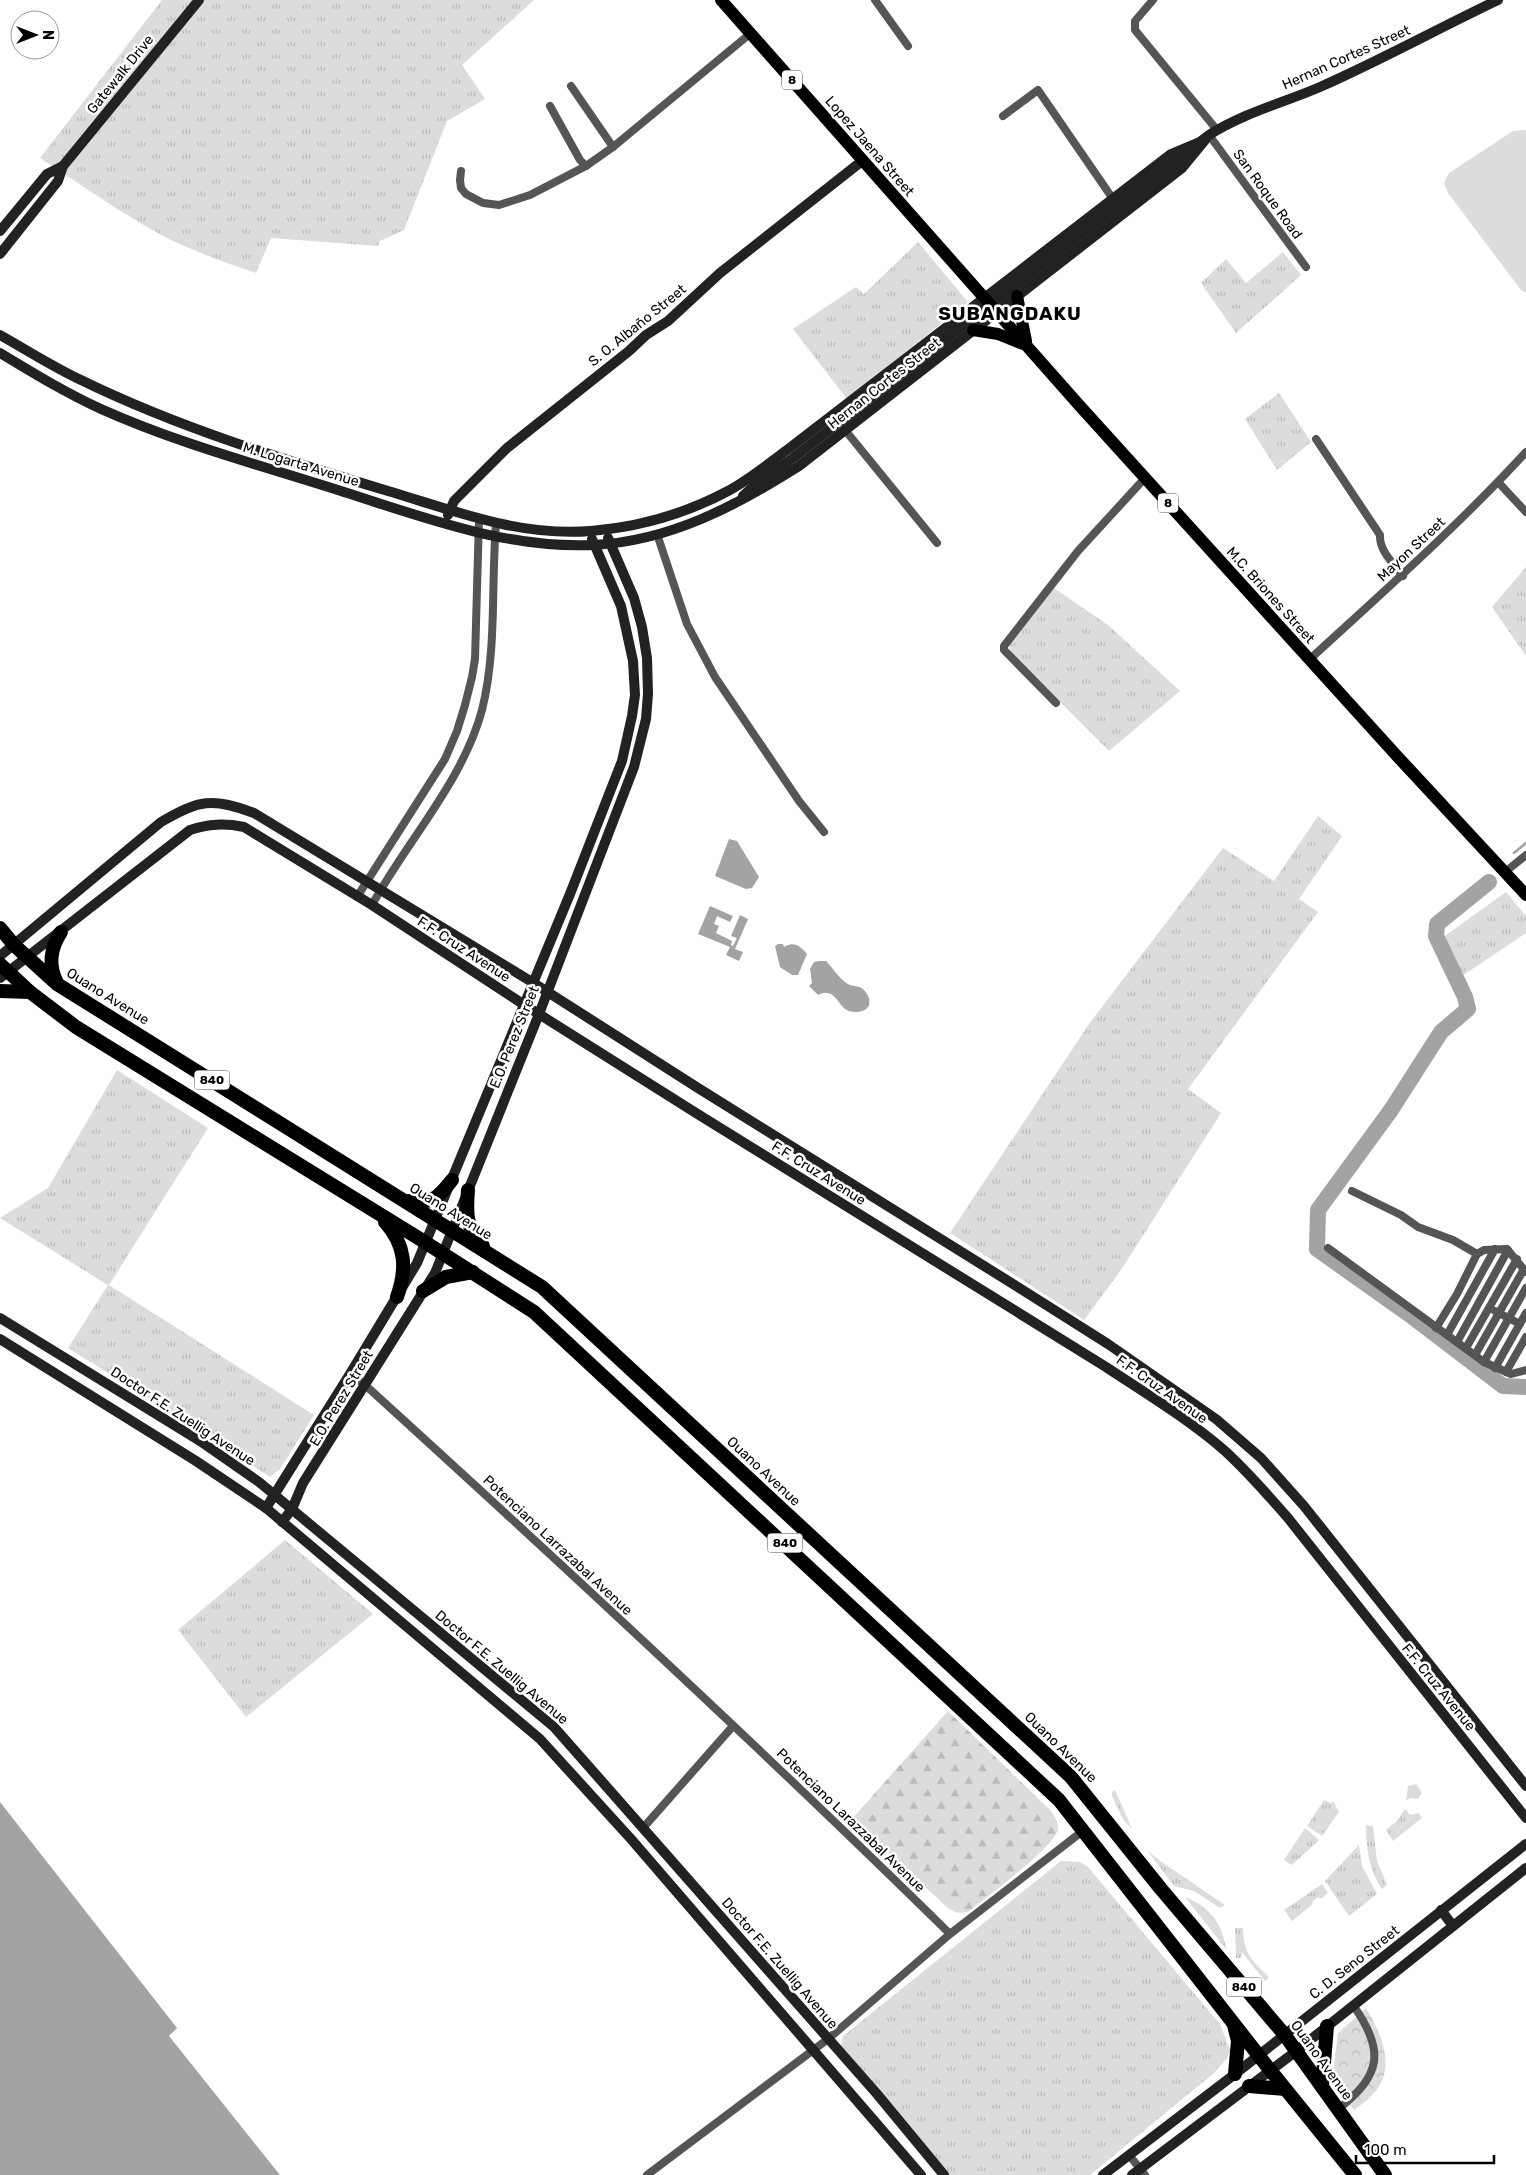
<svg xmlns="http://www.w3.org/2000/svg" width="1526" height="2175" font-family="Rubik,sans-serif">
  <style>
    .grass { fill: url(#grass-tufts) }
    .forest { fill: url(#forest-firs) }
    .park { fill: url(#park-crowns) }
    .garden { fill: #dcdcdc }
    .water { fill: #a3a3a3 }
    .lines { fill: none; stroke-linecap: round; stroke-linejoin: round }
    .stream { stroke: #a3a3a3; stroke-width: 2.5 }
    .river { stroke: #a3a3a3; stroke-width: 16 }
    .street { stroke: #555; stroke-width: 8 }
    .secondary { stroke: #222; stroke-width: 10 }
    .primary { stroke: #000; stroke-width: 12 }
    .highway { stroke: #000; stroke-width: 14 }
    .labels { text-anchor: middle; stroke-width: 5; stroke-linejoin: round; paint-order: stroke }
    .shield { fill: #fff; stroke: #4c4c4c; stroke-width: 1 }
    .shield-label { font-size: 12px; font-weight: bold; fill: #000 }
    .street-label { font-size: 14px; fill: #000; stroke: #fff }
    .district-label { font-size: 19px; font-weight: bold; letter-spacing: 1px; fill: #000; stroke: #fff }
  </style>
  <defs>
    <pattern id="grass-tufts" width="24" height="20" patternUnits="userSpaceOnUse" patternTransform="scale(1.25)"><rect width="24" height="20" fill="#dcdcdc"/><path d="M3 7l-1-3M5 7V3M7 7l1-3M15 17l-1-3M17 17v-4M19 17l1-3" fill="none" stroke="#bbb"/></pattern>
    <pattern id="forest-firs" width="22" height="20" patternUnits="userSpaceOnUse" patternTransform="scale(1.25)"><rect width="22" height="20" fill="#dcdcdc"/><path d="M5 1l3.5 6h-7zM16 11l3.5 6h-7z" fill="#bbb"/></pattern>
    <pattern id="park-crowns" width="20" height="18" patternUnits="userSpaceOnUse" patternTransform="scale(1.25)"><rect width="20" height="18" fill="#dcdcdc"/><path d="M2 6a3 3 0 1 1 6 0M12 15a3 3 0 1 1 6 0" fill="none" stroke="#bbb"/></pattern>
  </defs>
  <rect width="100%" height="100%" fill="#fff"/>
  <g class="grass">
    <path d="M162,0H534L462,65L485,99L447,121L404,230L380,241L378,246L271,238L256,273C226,263 196,252 167,238C123,215 82,185 40,158Z"/>
    <polygon points="918,242 968,302 847,399 793,329 856,287 864,294"/>
    <polygon points="1283,252 1301,275 1236,333 1201,283 1226,259 1246,283"/>
    <polygon points="1279,393 1311,442 1277,470 1245,419"/>
    <polygon points="1526,567 1526,656 1492,607"/>
    <polygon points="1054,588 1108,625 1180,691 1109,751 1011,653 1009,644"/>
    <polygon points="1318,816 1342,836 1299,899 1318,912 1188,1089 1221,1113 1121,1270 1084,1320 950,1233 1089,1024 1223,848 1274,881"/>
    <polygon points="1506,892 1526,916 1526,933 1459,978 1442,938"/>
    <polygon points="117,1070 208,1128 109,1285 314,1415 280,1469 270,1477 204,1433 68,1348 108,1285 0,1218 48,1188"/>
    <polygon points="285,1540 373,1614 246,1717 178,1630"/>
    <polygon points="1416,1784 1422,1793 1418,1799 1411,1798 1406,1800 1408,1786"/>
    <polygon points="1115,1790 1132,1829 1124,1821 1112,1796 1112,1792"/>
    <polygon points="1324,1800 1331,1803 1333,1801 1339,1812 1322,1836 1307,1826"/>
    <polygon points="1405,1809 1410,1815 1418,1813 1422,1818 1393,1841 1386,1830 1397,1821"/>
    <path d="M1366,1825L1373,1826L1377,1861L1387,1885L1382,1889C1369,1871 1366,1847 1366,1825Z"/>
    <polygon points="1305,1828 1319,1840 1292,1865 1284,1860"/>
    <polygon points="1359,1845 1362,1866 1377,1894 1349,1916 1325,1881"/>
    <polygon points="1147,1850 1163,1863 1225,1905 1220,1908 1194,1891 1174,1886"/>
    <polygon points="1061,1861 1080,1862 1088,1867 1220,2024 1230,2050 1228,2057 1214,2073 1090,2175 949,2175 841,2047 843,2036"/>
    <polygon points="1322,1884 1328,1893 1320,1899 1318,1897 1312,1902 1313,1904 1292,1921 1284,1910"/>
    <path d="M1185,1897C1210,1907 1222,1923 1226,1949Z"/>
    <path d="M1235,1928H1243C1243,1952 1252,1961 1269,1977L1265,1981L1242,1952L1241,1958H1236Z"/>
  </g>
  <path class="forest" d="M948,1711L1051,1811C1054,1816 1059,1823 1058,1829C1055,1847 985,1898 968,1912L958,1913L948,1908L852,1819Z"/>
  <path class="park" d="M1366,2008C1381,2033 1398,2070 1372,2095C1367,2101 1360,2105 1354,2110L1332,2081L1338,2033Z"/>
  <polygon class="garden" points="1526,130 1526,293 1521,290 1448,193 1444,183 1449,173 1513,131"/>
  <g class="water">
    <polygon points="729,839 737,841 759,877 752,888 746,889 715,876"/>
    <polygon points="710,906 733,916 730,922 717,916 714,924 719,926 716,933 732,941 731,945 733,946 737,938 731,936 740,915 748,919 735,949 743,952 739,961 726,955 730,947 698,934"/>
    <path d="M778,944H783L784,947C794,941 800,946 807,954L798,975H792L780,967L775,946Z"/>
    <path d="M819,961H826C832,967 840,980 848,984C856,988 861,984 867,994C869,997 870,1001 869,1005C867,1013 851,1014 845,1009C837,1002 833,987 818,995L809,986L812,983L810,969L814,962Z"/>
    <polygon points="0,1802 177,2028 169,2036 280,2175 0,2175"/>
  </g>
  <g class="lines">
    <polyline class="stream" points="1514,853 1526,843"/>
    <polyline class="river" points="1489,882 1437,924 1436,936 1465,997 1468,1009 1441,1032 1391,1110 1318,1210 1317,1249 1410,1315 1503,1386 1526,1387"/>
    <g class="street">
      <polyline points="875,0 908,46"/>
      <polyline points="1153,0 1135,21 1135,30 1217,130"/>
      <polyline points="571,86 613,147"/>
      <polyline points="550,106 580,160 586,166"/>
      <polyline points="1003,116 1038,90 1113,199"/>
      <polyline points="1209,135 1306,267"/>
      <polyline points="461,171 460,180 461,188 466,194 483,203 499,205 530,195 586,166 613,147 751,33"/>
      <polyline points="845,430 937,543"/>
      <path d="M1316,439L1380,535C1379,551 1394,564 1403,576"/>
      <polyline points="1498,482 1526,512"/>
      <polyline points="657,534 687,624 715,677 799,801 824,832"/>
      <path d="M1309,660C1383,592 1458,526 1526,452"/>
      <polyline points="1056,703 1004,650 1004,646 1078,551 1145,478"/>
      <polyline points="1505,872 1526,855"/>
      <polyline points="357,897 445,759 457,731 465,705 472,677 475,659 479,519"/>
      <path d="M372,905C407,841 463,781 482,710C497,650 491,585 496,524"/>
      <polyline points="1352,1191 1401,1215 1418,1227 1453,1240 1477,1254"/>
      <polyline points="1328,1248 1484,1362 1511,1374 1526,1370"/>
      <polyline points="1495,1311 1520,1324"/>
      <polyline points="1436,1328 1457,1294 1477,1254 1484,1250 1507,1249 1526,1272"/>
      <polyline points="1447,1335 1495,1249"/>
      <polyline points="1457,1342 1508,1250"/>
      <polyline points="1466,1348 1517,1259"/>
      <polyline points="1475,1355 1524,1269"/>
      <polyline points="1484,1362 1526,1288"/>
      <polyline points="1495,1368 1526,1313"/>
      <polyline points="1506,1372 1526,1337"/>
      <path d="M350,1374L364,1384C562,1564 759,1746 950,1934"/>
      <polyline points="643,1828 733,1726"/>
      <path d="M1338,2109C1382,2076 1385,2050 1353,2005"/>
      <polyline points="1129,2155 1145,2175"/>
      <polyline points="647,2175 828,2039 950,1934 1084,1830"/>
    </g>
    <g class="secondary">
      <polyline points="0,231 47,174 63,166"/>
      <polyline points="0,254 58,181 63,166 199,0"/>
      <path d="M0,335C27,350 53,367 81,380C179,428 285,460 388,491C455,511 520,537 591,531C639,527 685,514 728,491C749,480 768,464 787,450L1171,154L1202,141"/>
      <path d="M0,353C33,373 66,393 101,409C179,444 263,466 344,492C426,518 507,549 594,545C670,541 736,506 799,466L1182,168L1205,140"/>
      <path d="M743,496L757,483L793,458L1209,135C1243,113 1283,103 1320,87C1381,60 1439,28 1498,0"/>
      <polyline points="448,515 454,501 507,448 629,351 646,335 668,321 720,273 862,161"/>
      <path d="M0,956L161,822C199,800 212,797 254,813L532,982L698,1088L1005,1279L1108,1344L1216,1419L1261,1458L1304,1506L1526,1786"/>
      <path d="M0,978L190,830C209,824 224,823 244,827L372,905L523,1004L696,1113L1106,1367C1145,1393 1190,1420 1225,1451C1248,1472 1268,1495 1288,1518L1526,1818"/>
      <polyline points="0,1318 200,1441 259,1482 554,1727 877,2094 944,2175"/>
      <polyline points="0,1339 196,1461 266,1508 540,1739 631,1839 921,2175"/>
      <polyline points="266,1508 350,1374 417,1263 570,894 622,761 632,716 635,695 633,661 621,606 592,539"/>
      <polyline points="282,1522 292,1509 303,1483 435,1273 539,1014 634,767 646,719 648,694 647,658 642,627 634,598 608,538"/>
      <polyline points="1441,1910 1453,1926"/>
      <polyline points="1103,2175 1235,2074 1526,1844"/>
      <polyline points="1132,2175 1295,2052 1526,1868"/>
    </g>
    <g class="primary">
      <polyline points="721,0 1079,405 1397,756 1526,895"/>
      <polyline points="1017,296 1026,341"/>
      <polyline points="973,330 998,334 1023,344"/>
    </g>
    <g class="highway">
      <polyline points="0,928 14,945 57,984 542,1287 1071,1777 1161,1889 1284,2034 1385,2175"/>
      <polyline points="0,964 30,992 76,1027 420,1239 534,1312 1059,1800 1270,2070 1355,2175"/>
      <path d="M57,983C48,965 50,949 61,932"/>
      <polyline points="0,991 30,992"/>
      <path d="M468,1190C466,1213 466,1229 483,1246"/>
      <path d="M407,1201C432,1204 437,1199 452,1180"/>
      <path d="M385,1222C406,1245 407,1269 397,1297"/>
      <polyline points="423,1291 446,1277 473,1272"/>
      <polyline points="1234,2025 1238,2041 1235,2074"/>
      <polyline points="1249,2086 1285,2089"/>
      <polyline points="1322,2087 1327,2026"/>
    </g>
  </g>
  <g class="labels">
    <g class="shield">
      <rect x="782" y="70.5" width="20" height="19" rx="4"/>
      <rect x="1158" y="493.5" width="20" height="19" rx="4"/>
      <rect x="194.5" y="1070.5" width="35" height="19" rx="4"/>
      <rect x="767.5" y="1533.5" width="35" height="19" rx="4"/>
      <rect x="1226.5" y="1977.5" width="35" height="19" rx="4"/>
    </g>
    <g class="shield-label">
      <text x="792" y="84">8</text>
      <text x="1168" y="507">8</text>
      <text x="212" y="1084">840</text>
      <text x="785" y="1547">840</text>
      <text x="1244" y="1991">840</text>
    </g>
    <g class="street-label">
      <text transform="translate(1346 57) rotate(-24)" y="5">Hernan Cortes Street</text>
      <text transform="translate(120 74) rotate(-51)" y="5">Gatewalk Drive</text>
      <text transform="translate(870 146) rotate(49)" y="5">Lopez Jaena Street</text>
      <text transform="translate(1268 194) rotate(54)" y="5">San Roque Road</text>
      <text transform="translate(637 325) rotate(-39)" y="5">S. O. Albaño Street</text>
      <text transform="translate(884 383) rotate(-38)" y="5">Hernan Cortes Street</text>
      <text transform="translate(301 464) rotate(17)" y="5">M. Logarta Avenue</text>
      <text transform="translate(1411 549) rotate(-43)" y="5">Mayon Street</text>
      <text transform="translate(1271 595) rotate(48)" y="5">M.C. Briones Street</text>
      <text transform="translate(464 949) rotate(33)" y="5">F.F. Cruz Avenue</text>
      <text transform="translate(108 996) rotate(32)" y="5">Ouano Avenue</text>
      <text transform="translate(514 1037) rotate(-68)" y="5">E.O. Perez Street</text>
      <text transform="translate(819 1173) rotate(32)" y="5">F.F. Cruz Avenue</text>
      <text transform="translate(451 1211) rotate(32)" y="5">Ouano Avenue</text>
      <text transform="translate(1162 1389) rotate(35)" y="5">F.F. Cruz Avenue</text>
      <text transform="translate(341 1398) rotate(-59)" y="5">E.O. Perez Street</text>
      <text transform="translate(183 1416) rotate(33)" y="5">Doctor F.E. Zuellig Avenue</text>
      <text transform="translate(764 1471) rotate(43)" y="5">Ouano Avenue</text>
      <text transform="translate(558 1545) rotate(43)" y="5">Potenciano Larrazabal Avenue</text>
      <text transform="translate(502 1667) rotate(40)" y="5">Doctor F.E. Zuellig Avenue</text>
      <text transform="translate(1439 1687) rotate(51)" y="5">F.F. Cruz Avenue</text>
      <text transform="translate(1061 1747) rotate(44)" y="5">Ouano Avenue</text>
      <text transform="translate(851 1820) rotate(44)" y="5">Potenciano Larazzabal Avenue</text>
      <text transform="translate(1354 1962) rotate(-38)" y="5">C. D. Seno Street</text>
      <text transform="translate(780 1963) rotate(49)" y="5">Doctor F.E. Zuellig Avenue</text>
      <text transform="translate(1322 2060) rotate(54)" y="5">Ouano Avenue</text>
    </g>
    <g class="district-label">
      <text x="1010" y="320">SUBANGDAKU</text>
    </g>
  </g>
  <g transform="translate(35 35) rotate(90)"><circle r="24" fill="#ffffff" stroke="#999999"/>
  <path d="M0-4L9 19L0 12L-9 19Z" fill="#000000"/>
  <text y="-8" font-size="14" font-weight="bold" text-anchor="middle" fill="#000000">N</text>
  </g>
  <path d="M1356 2155v8h138v-8" fill="none" stroke="#000000" stroke-width="2.5"/>
  <text x="1364" y="2155" font-size="15" fill="#000000" stroke="#ffffff" stroke-width="4" paint-order="stroke">100 m</text>
</svg>
